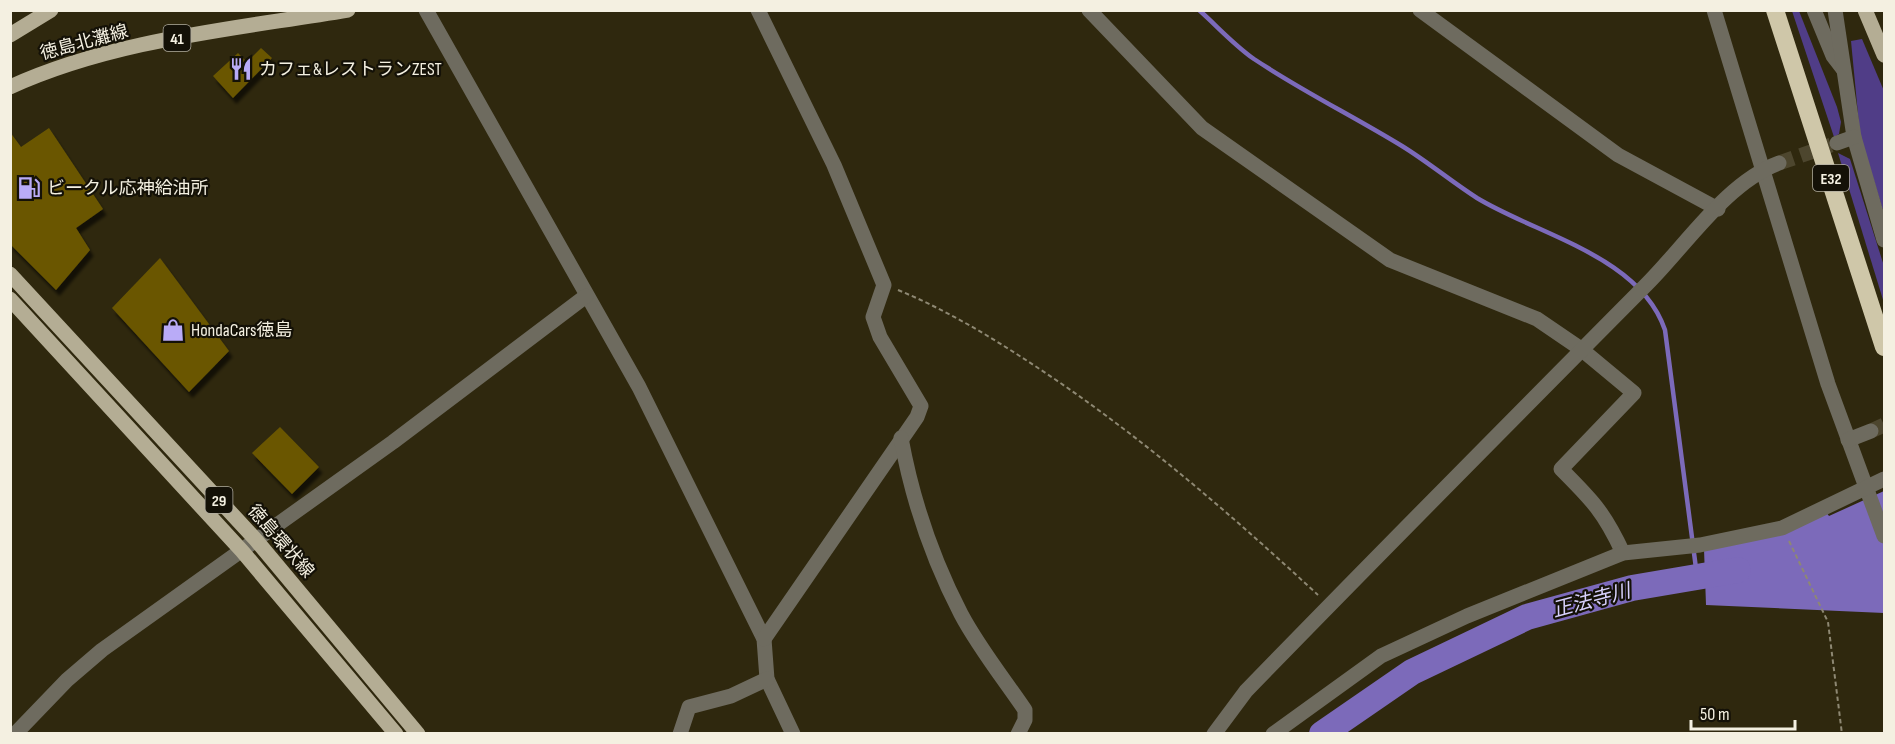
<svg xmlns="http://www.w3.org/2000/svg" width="1895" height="744" font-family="'Sofia Sans Condensed','Noto Sans JP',sans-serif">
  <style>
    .forest { fill: #503d87 }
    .water { fill: #7c6aba }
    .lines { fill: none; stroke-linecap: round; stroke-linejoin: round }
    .stream { stroke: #7c6aba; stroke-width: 4.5 }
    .river { stroke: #7c6aba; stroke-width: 26 }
    .building { fill: #6a5700; filter: url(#shadow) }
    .minor-tunnel { stroke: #4d462e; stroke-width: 15; stroke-dasharray: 15 8; stroke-linecap: butt }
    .path { stroke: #8e8873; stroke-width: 2; stroke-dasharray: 4.5 3; stroke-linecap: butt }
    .minor { stroke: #6e6b5f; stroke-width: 15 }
    .major { stroke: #b4ad94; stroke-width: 15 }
    .highway { stroke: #cfc7a9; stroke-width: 18 }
    .labels { text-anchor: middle; stroke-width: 4.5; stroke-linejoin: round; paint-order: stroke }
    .shield { fill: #141107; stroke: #b1ada0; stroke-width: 1.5 }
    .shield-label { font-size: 16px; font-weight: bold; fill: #f4f0e1 }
    .street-label { font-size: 18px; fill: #f4f0e1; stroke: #141107 }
    .poi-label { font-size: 18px; fill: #f4f0e1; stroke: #141107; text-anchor: start }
    .water-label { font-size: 20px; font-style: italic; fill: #d8d1fd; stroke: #141107 }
  </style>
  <defs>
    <filter id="shadow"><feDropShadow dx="3.5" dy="6" stdDeviation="1.5" flood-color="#0009"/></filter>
  </defs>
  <rect width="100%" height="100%" fill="#2f280e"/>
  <g class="forest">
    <polygon points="1792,11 1799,11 1837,107 1841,122 1839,134 1834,137"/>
    <polygon points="1862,39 1884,91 1884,214 1860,135 1851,41"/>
    <polygon points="1838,153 1850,159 1884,266 1884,303"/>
  </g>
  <path class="water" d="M1884,491V613L1706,605L1704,549C1748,545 1787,532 1826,512L1829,516Z"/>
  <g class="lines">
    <path class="stream" d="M1199,10C1217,26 1234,45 1254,59C1302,91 1353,116 1402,146C1428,162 1452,182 1477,198C1538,235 1640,256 1665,330L1697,576"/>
    <polyline class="river" points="1322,734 1412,672 1527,617 1632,588 1738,570"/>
  </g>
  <g class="building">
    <polygon points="261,48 272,58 233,98 213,76 238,53 247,62"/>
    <polygon points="49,128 103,209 76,228 90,250 56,290 10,244 10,132 21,147"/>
    <polygon points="160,258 229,351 189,392 112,308"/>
    <polygon points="280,427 319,467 292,494 252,453"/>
  </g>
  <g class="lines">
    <g class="minor-tunnel">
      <polyline points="1779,163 1831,145"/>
      <polyline points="1871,431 1884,425"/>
    </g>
    <g class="path">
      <path d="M898,290C956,314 1007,347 1059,382C1152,446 1236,519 1318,595"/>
      <polyline points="1789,541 1828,622 1842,734"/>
    </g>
    <g class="minor">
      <polyline points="426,10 639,387 764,639 767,679 793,734"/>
      <polyline points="758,10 834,165 884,285 873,317 880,337 921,406 917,417 764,639"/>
      <path d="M1089,10L1202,128L1390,260L1537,319L1581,349L1634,393L1561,469C1592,500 1604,512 1623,553"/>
      <polyline points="1420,10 1618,155 1718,209"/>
      <polyline points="1714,10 1828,384 1884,536"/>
      <polyline points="1814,10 1833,56 1843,69"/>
      <polyline points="1835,10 1854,137 1884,240"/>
      <polyline points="1837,143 1854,137"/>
      <path d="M901,438C912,498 933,560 961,614C979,648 1004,679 1025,710V720L1018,734"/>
      <polyline points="1848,440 1871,431"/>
      <polyline points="15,734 67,680 102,650 393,442 586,296"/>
      <polyline points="680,734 689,707 731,696 767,679"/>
      <path d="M1214,734L1246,691C1378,555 1513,419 1647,284C1686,245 1727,182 1779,163"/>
      <polyline points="1273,734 1381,656 1467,616 1623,553 1700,545 1782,528 1884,479"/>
    </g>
    <g class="major">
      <polyline points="1865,10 1884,55"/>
      <polyline points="10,35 51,10"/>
      <path d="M10,87C115,39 236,29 348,10"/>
      <polyline points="10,274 256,540 418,734"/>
      <polyline points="10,299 242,551 396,734"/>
    </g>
    <polyline class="highway" points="1775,10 1884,347"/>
  </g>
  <defs>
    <g id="restaurant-bare" transform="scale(1.8)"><path d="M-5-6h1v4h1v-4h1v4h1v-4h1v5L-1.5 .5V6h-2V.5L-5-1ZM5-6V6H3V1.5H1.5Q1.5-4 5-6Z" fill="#b9abf7" stroke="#141107" stroke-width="2.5" paint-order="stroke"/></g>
    <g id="fuel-bare" transform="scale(1.8)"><path d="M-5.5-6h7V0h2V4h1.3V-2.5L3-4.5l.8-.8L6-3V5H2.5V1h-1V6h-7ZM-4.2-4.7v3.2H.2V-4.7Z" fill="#b9abf7" stroke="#141107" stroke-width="2.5" paint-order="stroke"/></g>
    <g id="shop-bare" transform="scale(1.8)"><path d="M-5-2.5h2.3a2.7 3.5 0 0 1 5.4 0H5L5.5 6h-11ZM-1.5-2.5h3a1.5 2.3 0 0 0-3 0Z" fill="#b9abf7" stroke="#141107" stroke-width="2.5" paint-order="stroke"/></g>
  </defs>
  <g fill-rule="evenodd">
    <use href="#restaurant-bare" x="241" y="69"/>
    <use href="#fuel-bare" x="29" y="188"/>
    <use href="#shop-bare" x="173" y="330"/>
  </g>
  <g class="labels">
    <g class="shield">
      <rect x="163.5" y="25" width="27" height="26" rx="4.5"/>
      <rect x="1813" y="165" width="36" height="26" rx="4.5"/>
      <rect x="205.5" y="487" width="27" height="26" rx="4.5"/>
    </g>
    <g class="shield-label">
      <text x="177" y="44">41</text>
      <text x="1831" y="184">E32</text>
      <text x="219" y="506">29</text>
    </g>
    <g class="street-label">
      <text transform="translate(84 42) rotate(-15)" y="6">徳島北灘線</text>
      <text transform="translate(281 541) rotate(49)" y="6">徳島環状線</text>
    </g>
    <g class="poi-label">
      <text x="259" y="75">カフェ&amp;レストランZEST</text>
      <text x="47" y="194">ビークル応神給油所</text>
      <text x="191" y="336">HondaCars徳島</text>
    </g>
    <g class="water-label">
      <text transform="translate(1591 600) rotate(-15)" y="7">正法寺川</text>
    </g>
  </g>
  <rect width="1895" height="744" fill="none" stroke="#f4f0e1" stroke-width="24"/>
  <path d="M1691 720v9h104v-9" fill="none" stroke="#f4f0e1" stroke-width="3"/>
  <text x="1700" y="720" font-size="18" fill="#f4f0e1" stroke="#141107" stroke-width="4.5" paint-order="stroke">50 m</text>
</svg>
